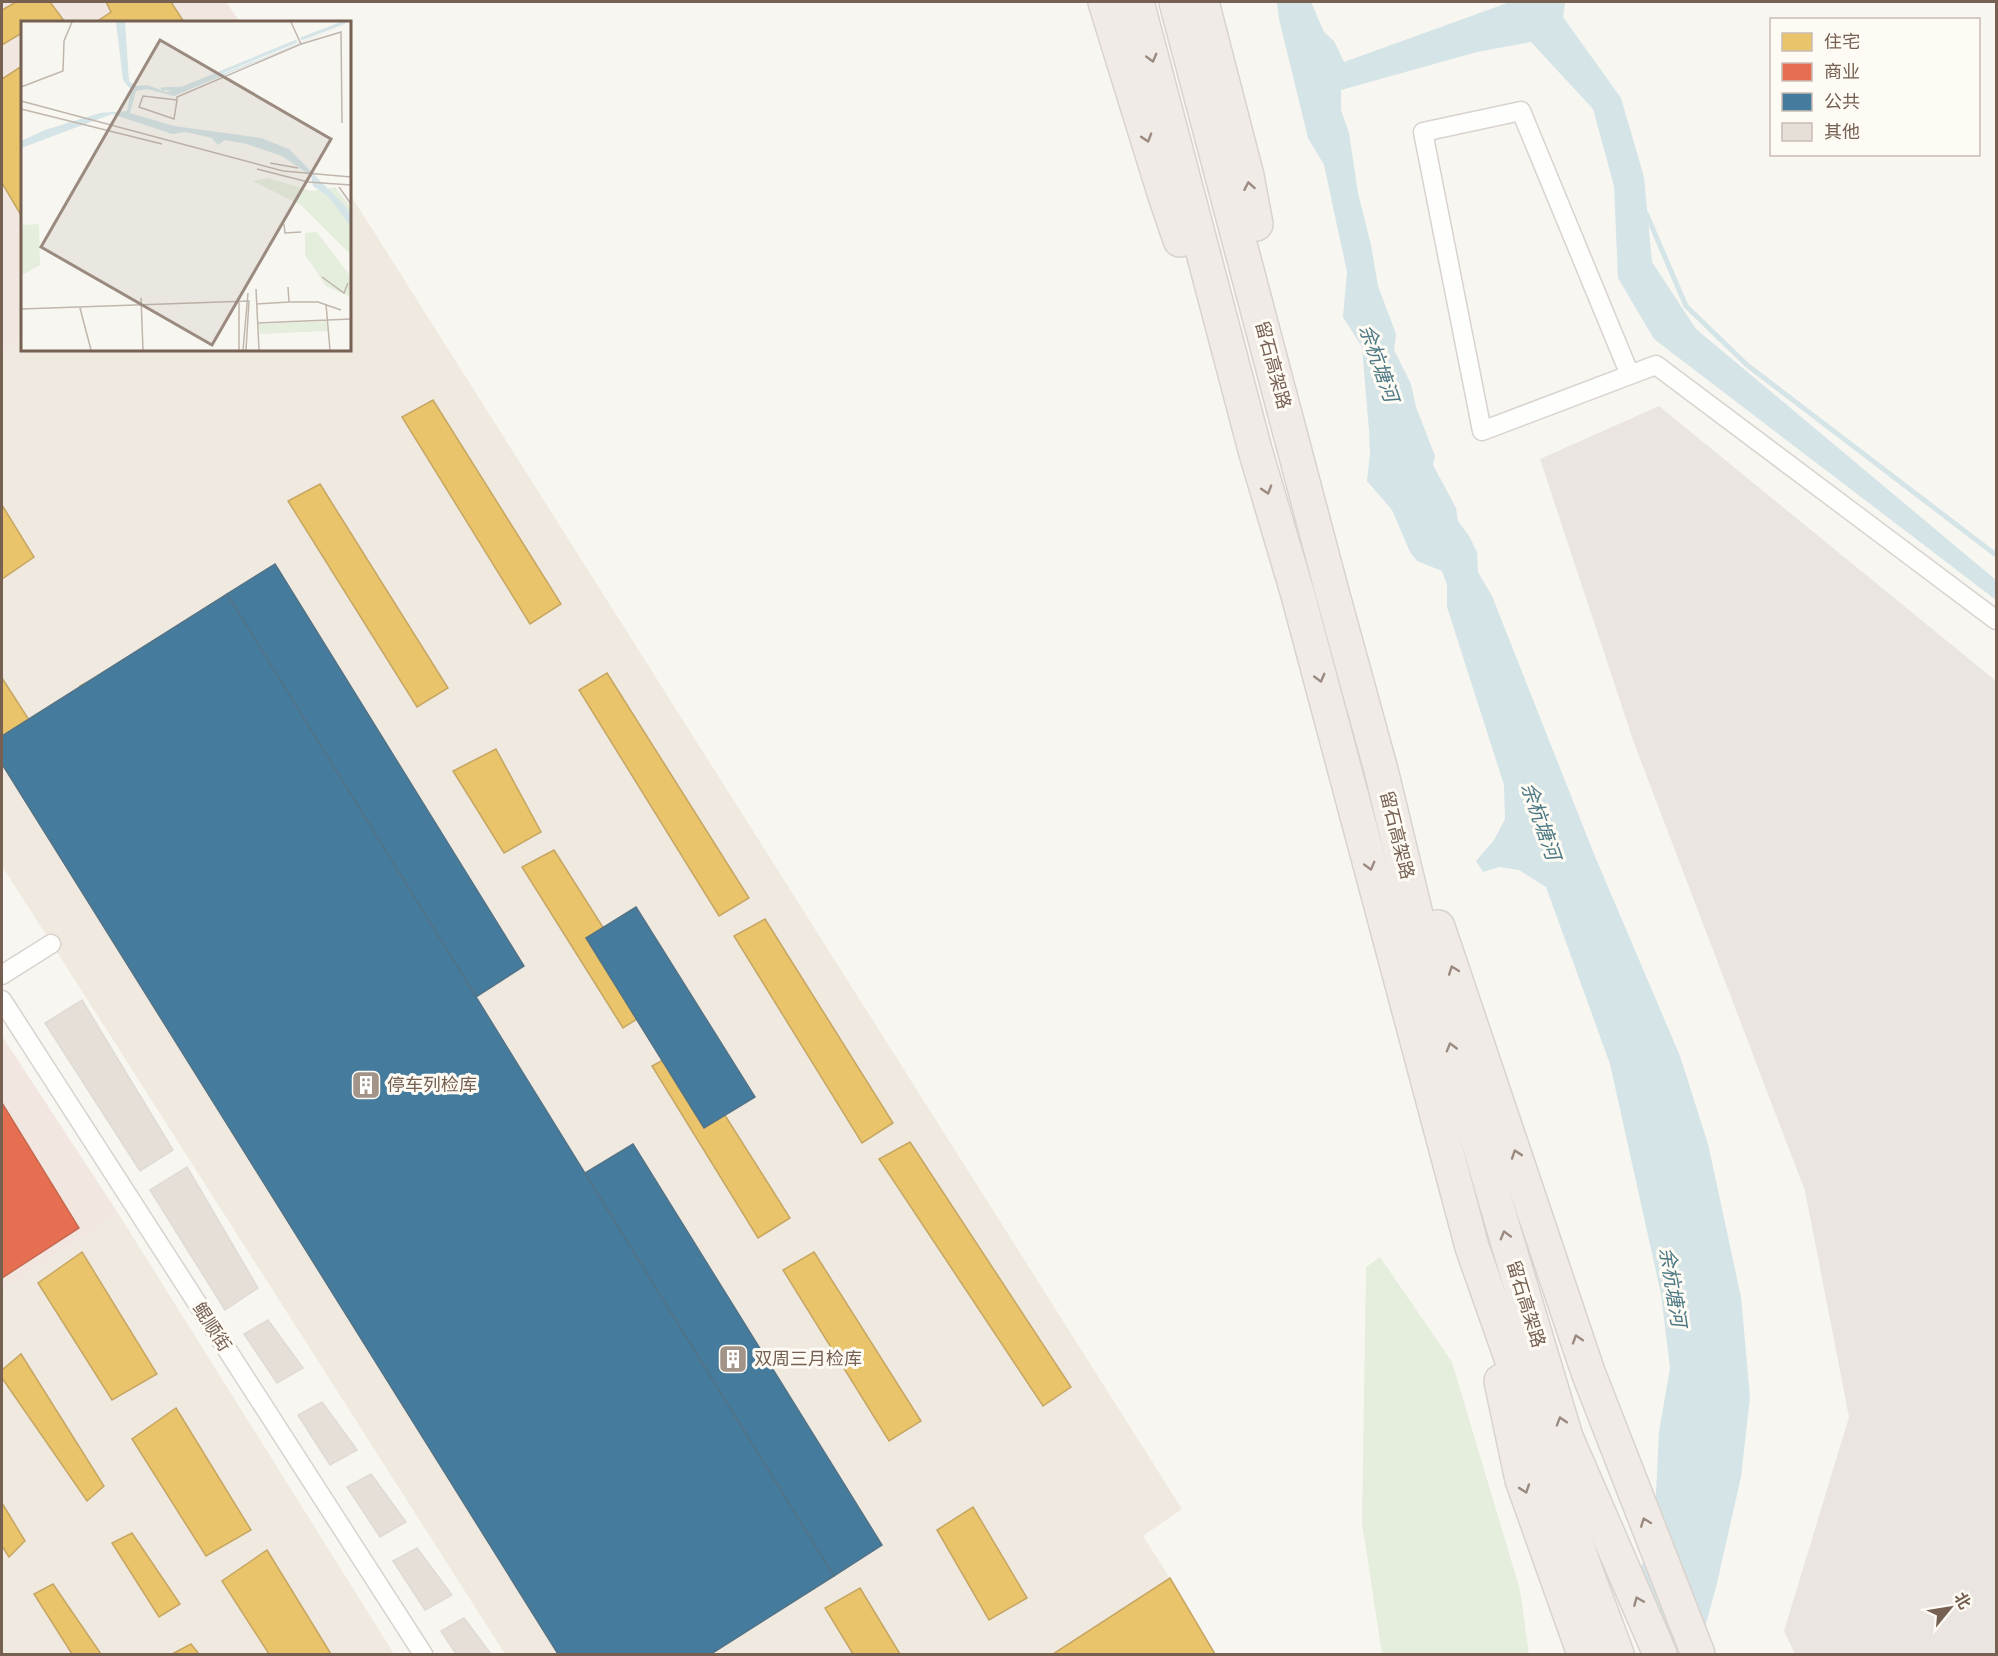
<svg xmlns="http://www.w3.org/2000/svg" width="1998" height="1656" font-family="Manrope,'Noto Sans SC',sans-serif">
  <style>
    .residential { fill: #f0e9e0 }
    .commercial { fill: #f1e7e0 }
    .industrial { fill: #eae5e0 }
    .green { fill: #e5eedd }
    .water { fill: #d4e4e7 }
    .homes { fill: #e9c46a; stroke: #c6a663; stroke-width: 1.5 }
    .shops { fill: #e76f51; stroke: #c56a51; stroke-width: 1.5 }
    .public { fill: #457b9d; stroke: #537386; stroke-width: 1.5 }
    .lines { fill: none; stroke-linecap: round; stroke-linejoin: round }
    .stream { stroke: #d4e4e7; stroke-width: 5 }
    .building { fill: #e5dfd8; stroke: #e0dad4; stroke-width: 1.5 }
    .street-casing { stroke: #d8d3cf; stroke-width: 21 }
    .highway-casing { stroke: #d9d3ce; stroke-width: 36 }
    .street { stroke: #fefefd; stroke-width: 18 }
    .highway { stroke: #f1ebe8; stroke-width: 33 }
    .oneway { stroke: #9a8a7f }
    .labels { text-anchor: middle; stroke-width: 6; stroke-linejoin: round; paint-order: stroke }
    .street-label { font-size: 18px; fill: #756052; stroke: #fefaf4 }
    .poi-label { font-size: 18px; fill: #756052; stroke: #fefaf4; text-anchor: start }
    .water-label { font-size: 20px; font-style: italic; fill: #4d7985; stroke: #fefaf4 }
    .inset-river { fill: none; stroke: #d4e4e7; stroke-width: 3 }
    .inset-road { fill: none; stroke: #c0b6ac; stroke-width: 1.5 }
    .view { fill: #9a8a7f; fill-opacity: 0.15; stroke: #9a8a7f; stroke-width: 3 }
    .inset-edge { fill: none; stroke: #756052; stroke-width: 3 }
  </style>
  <rect width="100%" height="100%" fill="#f8f6f1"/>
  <g class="residential">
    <polygon points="350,194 1182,1509 1143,1536 1170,1578 1053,1654 505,1654 2,866 2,354 22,336 22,350 350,350"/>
    <polygon points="118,1213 394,1654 2,1654 2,1290"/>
  </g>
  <g class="commercial">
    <polygon points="2,2 226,2 240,22 22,22 22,336 2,354"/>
    <polygon points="2,1036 118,1213 2,1290"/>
  </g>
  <polygon class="industrial" points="1659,406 1996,681 1996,1654 1795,1654 1784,1631 1849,1417 1805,1191 1634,743 1540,459"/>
  <polygon class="green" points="1380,1257 1452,1362 1520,1590 1529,1654 1382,1654 1362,1523 1366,1267"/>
  <polygon class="water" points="1277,2 1311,2 1324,32 1334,41 1344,62 1510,2 1565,2 1563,17 1621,98 1644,177 1652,262 1696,329 1996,580 1996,600 1654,339 1618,278 1614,186 1593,109 1531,42 1477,52 1341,90 1341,110 1349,133 1358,193 1371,245 1378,286 1396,334 1394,350 1411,384 1416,407 1435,456 1433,465 1456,508 1458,521 1469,536 1477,552 1478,572 1492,596 1594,854 1680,1056 1708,1144 1741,1297 1750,1397 1741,1477 1717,1583 1698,1654 1646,1654 1638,1581 1655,1514 1659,1432 1670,1368 1661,1294 1610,1064 1546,887 1519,870 1499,867 1483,872 1476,861 1494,840 1505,819 1504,785 1447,607 1447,585 1442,571 1417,561 1410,552 1392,510 1367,481 1370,453 1369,431 1362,347 1343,317 1347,272 1324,165 1308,138 1279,19"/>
  <g class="homes">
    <polygon points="16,2 50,2 65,22 22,22 22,33 2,45 2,10"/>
    <polygon points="106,2 171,2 184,22 96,22 111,12"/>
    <polygon points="22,66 22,217 2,183 2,79"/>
    <polygon points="433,400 561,604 530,624 402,417"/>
    <polygon points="320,484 448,688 417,707 288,501"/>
    <polygon points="2,505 34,557 2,579"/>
    <polygon points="220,615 327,784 295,804 188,633"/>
    <polygon points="112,669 219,838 187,858 80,686"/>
    <polygon points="607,673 749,898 719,916 579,690"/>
    <polygon points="2,678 105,838 68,865 2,758"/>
    <polygon points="496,749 541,832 504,853 453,771"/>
    <polygon points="358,818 412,909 373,930 322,841"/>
    <polygon points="554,850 654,1008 623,1028 522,867"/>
    <polygon points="252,889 306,979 268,1001 216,912"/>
    <polygon points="765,919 893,1123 862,1143 734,936"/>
    <polygon points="427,930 533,1099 502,1120 395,948"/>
    <polygon points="317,1000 423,1169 392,1189 285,1017"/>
    <polygon points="683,1049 790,1218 758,1238 652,1066"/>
    <polygon points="242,1065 349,1233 317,1253 211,1082"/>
    <polygon points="910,1142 1071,1387 1043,1406 879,1159"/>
    <polygon points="611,1206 665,1297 627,1319 575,1229"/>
    <polygon points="455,1214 562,1383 530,1403 423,1231"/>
    <polygon points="82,1252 157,1374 112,1400 38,1283"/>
    <polygon points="814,1252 921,1421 889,1441 783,1270"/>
    <polygon points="366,1270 472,1439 441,1459 334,1287"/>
    <polygon points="687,1325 793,1494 761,1514 655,1342"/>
    <polygon points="21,1354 104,1486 87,1501 2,1378 2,1370"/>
    <polygon points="176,1408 251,1530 206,1556 132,1439"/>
    <polygon points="592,1410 698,1579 667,1599 560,1428"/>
    <polygon points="487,1463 594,1631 562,1651 455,1480"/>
    <polygon points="2,1503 25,1541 9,1557 2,1546"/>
    <polygon points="973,1507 1027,1598 989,1620 937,1530"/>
    <polygon points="132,1533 180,1604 159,1617 112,1543"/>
    <polygon points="267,1550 331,1654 269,1654 222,1581"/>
    <polygon points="1170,1578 1215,1654 1053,1654"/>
    <polygon points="53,1584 101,1654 72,1654 34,1594"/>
    <polygon points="860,1588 900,1654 853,1654 825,1608"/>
    <polygon points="191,1644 199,1654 172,1654"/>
  </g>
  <polygon class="shops" points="2,1103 79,1228 2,1278"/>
  <g class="public">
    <polygon points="275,564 524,966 476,997 227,594"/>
    <polygon points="227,594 834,1576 711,1654 558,1654 2,764 2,736"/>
    <polygon points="636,907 755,1097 704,1128 586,938"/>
    <polygon points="633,1144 882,1545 834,1576 585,1173"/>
  </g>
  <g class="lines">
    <polyline class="stream" points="1646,213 1686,306 1747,365 1996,555"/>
  </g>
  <g class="building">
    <polygon points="82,1000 173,1150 140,1171 45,1023"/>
    <polygon points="187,1167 258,1288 225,1310 150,1190"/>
    <polygon points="268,1320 303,1368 277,1383 244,1334"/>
    <polygon points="322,1402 357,1450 330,1465 298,1415"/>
    <polygon points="371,1474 406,1522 380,1537 347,1487"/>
    <polygon points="417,1548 452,1595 425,1610 393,1561"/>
    <polygon points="464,1618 491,1654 456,1654 441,1631"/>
  </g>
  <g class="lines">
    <g class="street-casing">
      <g id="street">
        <polyline points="1630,375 1521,111 1423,132 1482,431 1656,365 1996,620"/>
        <polyline points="2,975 51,944"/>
        <polyline points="2,1000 423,1654"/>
      </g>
    </g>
    <g class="highway-casing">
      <g id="highway">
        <polyline points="1105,2 1165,196 1180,240"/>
        <polyline points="1137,2 1255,450 1298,595 1472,1247 1586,1571 1617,1654"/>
        <polyline points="1176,2 1331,588 1381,770 1435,993 1506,1237 1566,1437 1660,1654"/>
        <polyline points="1202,2 1247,176 1256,224"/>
        <polyline points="1438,927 1588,1372 1698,1654"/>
        <polyline points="1501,1381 1522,1480 1584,1654"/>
      </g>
    </g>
    <use href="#street" class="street"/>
    <use href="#highway" class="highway"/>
  </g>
  <defs><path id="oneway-chevron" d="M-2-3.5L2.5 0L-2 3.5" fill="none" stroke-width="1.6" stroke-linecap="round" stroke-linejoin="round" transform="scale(1.5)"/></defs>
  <g class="oneway">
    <use href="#oneway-chevron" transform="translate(1152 58) rotate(75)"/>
    <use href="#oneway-chevron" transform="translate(1147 138) rotate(73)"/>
    <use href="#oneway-chevron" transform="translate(1249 186) rotate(-100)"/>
    <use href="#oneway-chevron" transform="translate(1267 490) rotate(73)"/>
    <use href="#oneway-chevron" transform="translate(1320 678) rotate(75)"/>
    <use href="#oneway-chevron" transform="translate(1370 866) rotate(75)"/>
    <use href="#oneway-chevron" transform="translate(1453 970) rotate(-110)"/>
    <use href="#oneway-chevron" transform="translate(1451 1047) rotate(-106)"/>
    <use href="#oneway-chevron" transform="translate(1516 1154) rotate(-109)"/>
    <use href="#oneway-chevron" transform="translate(1505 1235) rotate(-106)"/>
    <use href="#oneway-chevron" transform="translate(1577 1339) rotate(-108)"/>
    <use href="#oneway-chevron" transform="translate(1561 1421) rotate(-107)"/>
    <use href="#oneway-chevron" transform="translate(1525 1489) rotate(71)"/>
    <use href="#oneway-chevron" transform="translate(1645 1522) rotate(-111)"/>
    <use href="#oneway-chevron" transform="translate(1638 1601) rotate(-113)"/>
  </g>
  <defs>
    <g id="building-square" transform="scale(1.5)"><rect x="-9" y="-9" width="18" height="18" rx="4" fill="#a3948a" stroke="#fefaf4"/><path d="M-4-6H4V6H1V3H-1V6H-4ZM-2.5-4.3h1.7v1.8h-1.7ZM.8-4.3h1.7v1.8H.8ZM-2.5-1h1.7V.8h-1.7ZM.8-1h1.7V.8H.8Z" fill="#fff"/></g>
  </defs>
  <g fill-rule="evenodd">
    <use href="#building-square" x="366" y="1085"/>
    <use href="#building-square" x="733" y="1359"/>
  </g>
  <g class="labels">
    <g class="street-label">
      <text transform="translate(1273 365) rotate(75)" y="6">留石高架路</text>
      <text transform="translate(1397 835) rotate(76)" y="6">留石高架路</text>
      <text transform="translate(1526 1304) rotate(73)" y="6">留石高架路</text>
      <text transform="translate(212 1327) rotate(57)" y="6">鲲顺街</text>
    </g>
    <g class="poi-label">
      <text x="387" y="1091">停车列检库</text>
      <text x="754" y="1365">双周三月检库</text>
    </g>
    <g class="water-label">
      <text transform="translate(1379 363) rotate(71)" y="7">余杭塘河</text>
      <text transform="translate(1541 821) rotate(71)" y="7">余杭塘河</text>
      <text transform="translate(1673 1287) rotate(81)" y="7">余杭塘河</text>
    </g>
  </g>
  <g transform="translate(21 21)">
    <rect width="330" height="330" fill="#f8f6f1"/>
    <path d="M247,157L290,170L314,166L330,186V234L280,184L232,160ZM18,203L19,244L0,255V204ZM296,211L330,256V276L305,265L284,234V212ZM305,300L307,310L239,313L237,303Z" fill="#e5eedd"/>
    <path d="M95,1H104L108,60L115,65L126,64L145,71L207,51L330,1L153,75L126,68L115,70L109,92L153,105L240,117L268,128L323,184L330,193V206L308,176L292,165L290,155L261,135L226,123L204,119L197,124L191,117L165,111L151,113L91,93L0,127V120L24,109L79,92L106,90L110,69L102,59Z" fill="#d4e4e7"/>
    <path class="inset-river" d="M280,18L324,1M140,68L162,67L276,20"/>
    <path class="inset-road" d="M270,1L280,23L320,11L321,102M0,66L42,50L43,20L51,1M156,79L122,75L118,86L153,98L156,79V76L280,23M0,80L262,150L330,156M0,88L141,123M249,142L277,147M236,148L287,161L330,164M318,166L330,183M263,203L264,212L280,211M301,256L323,272L327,262M235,268L238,329M120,277L122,329M268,281H297L320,289M235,283L268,281L267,266M305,283L309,329M59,287L70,329M0,288L228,280L225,329M236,302L330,298M218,329V281M222,329L227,272"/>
    <path class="view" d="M139,19L310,118L191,324L20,226Z"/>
    <rect width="330" height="330" class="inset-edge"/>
  </g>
  <rect width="1998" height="1656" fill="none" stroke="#756052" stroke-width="6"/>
  <rect x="1770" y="18" width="210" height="138" fill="#fefaf4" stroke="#c7bcb3" stroke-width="1.5"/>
  <rect x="1782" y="33" width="30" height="18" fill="#e9c46a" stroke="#c7bcb3" stroke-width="1.5"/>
  <text x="1824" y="48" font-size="18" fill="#756052">住宅</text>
  <rect x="1782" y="63" width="30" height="18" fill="#e76f51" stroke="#c7bcb3" stroke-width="1.5"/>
  <text x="1824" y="78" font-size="18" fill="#756052">商业</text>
  <rect x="1782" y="93" width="30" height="18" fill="#457b9d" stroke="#c7bcb3" stroke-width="1.5"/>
  <text x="1824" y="108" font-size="18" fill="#756052">公共</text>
  <rect x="1782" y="123" width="30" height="18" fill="#e5dfd8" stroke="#c7bcb3" stroke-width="1.5"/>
  <text x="1824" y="138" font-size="18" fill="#756052">其他</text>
  <g transform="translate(1950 1608) rotate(60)" stroke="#fefaf4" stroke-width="4.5" paint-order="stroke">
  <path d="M0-4.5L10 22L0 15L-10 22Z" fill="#756052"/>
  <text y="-9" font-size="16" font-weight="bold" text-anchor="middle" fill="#756052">北</text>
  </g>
</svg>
